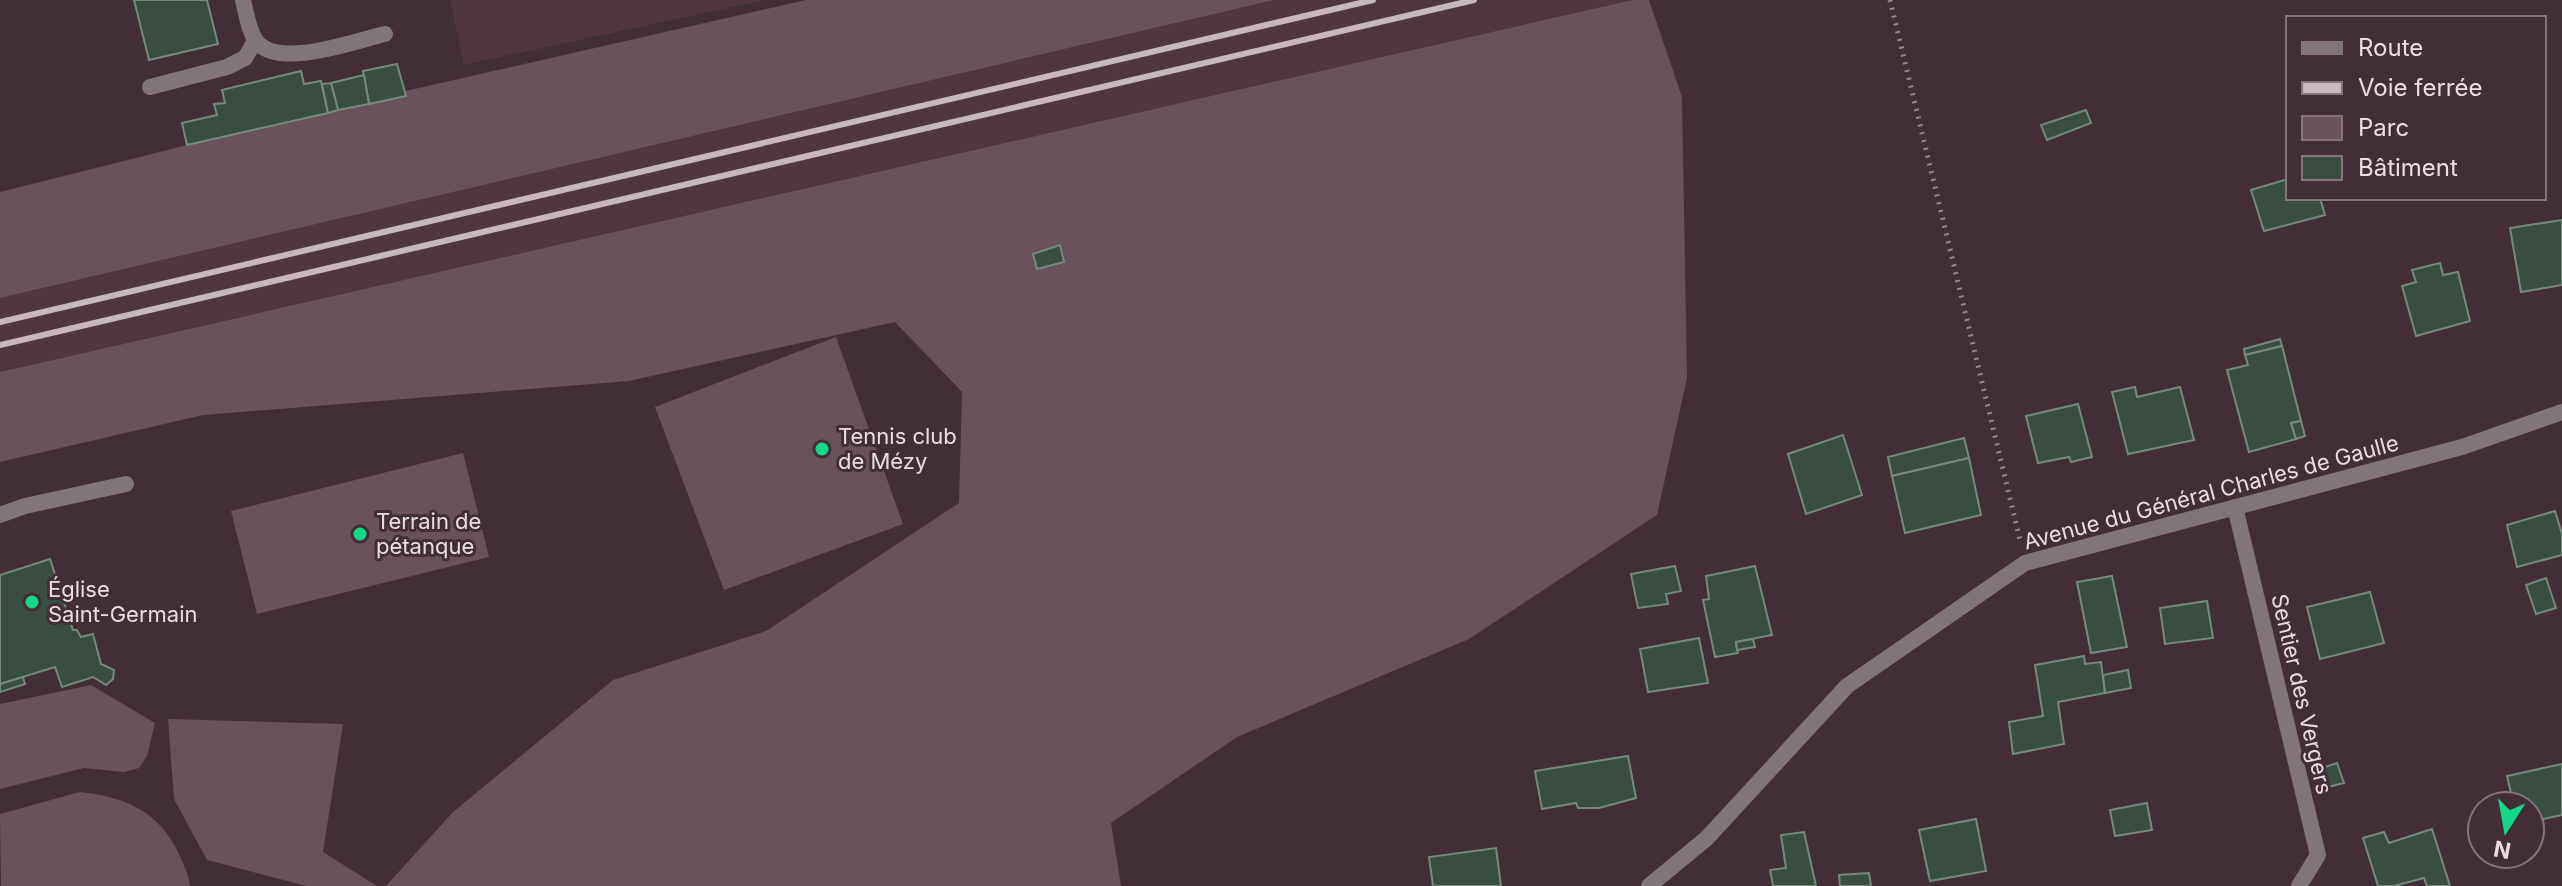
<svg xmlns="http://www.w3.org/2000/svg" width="2562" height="886" font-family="Inter,sans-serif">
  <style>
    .built { fill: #513642 }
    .green { fill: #6a515c }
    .building { fill: #394e42; stroke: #748b7c; stroke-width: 2 }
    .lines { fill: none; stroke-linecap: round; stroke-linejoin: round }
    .path { stroke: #98878e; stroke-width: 5; stroke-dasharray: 2 6; stroke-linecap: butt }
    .service { stroke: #80757a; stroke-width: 16 }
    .minor { stroke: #80757a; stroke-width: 16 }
    .rail { stroke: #c7b7be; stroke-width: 6 }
    .poi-dot { fill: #12d98a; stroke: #432e37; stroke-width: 3 }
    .labels { text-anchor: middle; stroke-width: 6; stroke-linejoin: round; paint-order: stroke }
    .poi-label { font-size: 22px; fill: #ebdde3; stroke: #432e37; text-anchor: start }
    .street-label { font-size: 22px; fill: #ebdde3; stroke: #432e37 }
  </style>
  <rect width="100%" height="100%" fill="#432e37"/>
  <g class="built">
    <polygon points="450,0 764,0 464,65"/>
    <polygon points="1274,0 1632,0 0,372 0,298"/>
  </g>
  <g class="green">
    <polygon points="806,0 1274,0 0,298 0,192 375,98"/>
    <polygon points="1632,0 1649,0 1682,97 1687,378 1657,515 1469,639 1237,737 1111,823 1121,886 386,886 453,812 613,680 766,631 959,503 962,392 895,322 629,381 203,415 0,462 0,372"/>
    <polygon points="836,337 903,524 724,590 655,407"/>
    <polygon points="463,453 489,557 257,614 231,511"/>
    <polygon points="91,685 155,723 147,756 139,768 124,772 84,768 0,789 0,704"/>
    <polygon points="168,719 343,724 323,852 377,886 306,886 207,860 174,799"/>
    <path d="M80,792C127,797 160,812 180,856C184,866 189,875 190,886H1L0,814Z"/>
  </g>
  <g class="building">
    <polygon points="134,0 207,0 218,44 149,60"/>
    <polygon points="397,64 406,96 369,104 363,71"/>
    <polygon points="301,71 304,84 321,81 328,113 187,145 182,123 217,115 214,104 225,103 222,90"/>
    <polygon points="364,75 369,104 338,110 331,83"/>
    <polygon points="331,83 338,110 328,113 322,84"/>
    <polygon points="2086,110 2091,123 2047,140 2041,125"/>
    <polygon points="2288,179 2288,198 2320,198 2325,215 2264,231 2251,190"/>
    <polygon points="2562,220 2562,285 2521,292 2510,228"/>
    <polygon points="1060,245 1064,262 1037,269 1033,254"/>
    <polygon points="2440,263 2443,275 2458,272 2470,321 2416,336 2402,286 2416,282 2412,270"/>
    <polygon points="2280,339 2282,346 2245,355 2244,349"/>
    <polygon points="2282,346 2301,421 2291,423 2296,439 2249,452 2227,370 2248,365 2245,355"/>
    <polygon points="2135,387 2137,397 2180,387 2194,440 2128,454 2112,392"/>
    <polygon points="2078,404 2092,457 2071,462 2069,457 2038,463 2026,416"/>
    <polygon points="2301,421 2305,436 2296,439 2291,423"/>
    <polygon points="1843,435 1862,495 1806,514 1788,454"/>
    <polygon points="1964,438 1969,458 1892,476 1888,457"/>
    <polygon points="1969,458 1981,515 1905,533 1892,476"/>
    <polygon points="2555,511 2562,534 2562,555 2517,567 2507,525"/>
    <polygon points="50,559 73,630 77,630 81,637 93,634 101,664 114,670 113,679 106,685 93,677 62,687 55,667 0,684 0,575"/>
    <polygon points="1675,566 1681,591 1666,594 1668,604 1638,608 1631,574"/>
    <polygon points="1755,566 1772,635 1736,642 1738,653 1715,657 1703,600 1709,599 1706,576"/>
    <polygon points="2112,576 2127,647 2091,653 2077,582"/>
    <polygon points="2546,578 2556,608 2536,614 2526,585"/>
    <polygon points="2370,592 2384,643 2320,659 2307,607"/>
    <polygon points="2207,601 2213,638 2165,644 2160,608"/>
    <polygon points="1699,638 1708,683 1648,692 1640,649"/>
    <polygon points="1753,639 1755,647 1737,650 1736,642"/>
    <polygon points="2084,656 2085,664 2101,662 2105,693 2058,702 2064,744 2013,754 2009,722 2043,716 2035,665"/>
    <polygon points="2128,670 2131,688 2105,693 2103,675"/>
    <polygon points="23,677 25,684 0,692 0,684"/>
    <polygon points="1628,756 1636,798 1599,808 1578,808 1576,803 1542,809 1535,771"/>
    <polygon points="2337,763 2344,783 2328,787 2322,768"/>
    <polygon points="2562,764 2562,815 2530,822 2530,806 2514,806 2507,776"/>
    <polygon points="2147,803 2152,830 2115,836 2110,810"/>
    <polygon points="1976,819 1986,871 1930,881 1919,830"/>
    <polygon points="2432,829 2450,886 2427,886 2424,878 2394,886 2378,886 2363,838 2384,832 2389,843"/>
    <polygon points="1804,832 1816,886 1773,886 1770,870 1786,868 1781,835"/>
    <polygon points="1496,848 1501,886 1433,886 1429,857"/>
    <polygon points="1869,873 1871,886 1840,886 1839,875"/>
  </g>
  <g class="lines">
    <polyline class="path" points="1890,0 2020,540"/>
    <g class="service">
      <path d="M243,0C246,12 249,33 257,42C280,69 354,41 385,34"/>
      <polyline points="150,87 227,67 245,58 255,41"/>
      <polyline points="0,515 25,506 126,484"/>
    </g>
    <g class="minor">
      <polyline points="2235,507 2318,855 2299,886"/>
      <polyline points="1649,886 1707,838 1847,686 2025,563 2462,447 2562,412"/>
    </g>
    <g class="rail">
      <polyline points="0,322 1373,0"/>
      <polyline points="0,345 1474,0"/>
    </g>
  </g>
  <g class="poi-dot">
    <circle cx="822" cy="449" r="8"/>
    <circle cx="360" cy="534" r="8"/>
    <circle cx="32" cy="602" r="8"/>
  </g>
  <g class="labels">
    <g class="poi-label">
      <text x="838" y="444">Tennis club<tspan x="838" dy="25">de Mézy</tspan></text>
      <text x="376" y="529">Terrain de<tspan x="376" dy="25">pétanque</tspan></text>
      <text x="48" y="597">Église<tspan x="48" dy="25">Saint-Germain</tspan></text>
    </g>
    <g class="street-label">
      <text transform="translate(2211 492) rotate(-15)" y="8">Avenue du Général Charles de Gaulle</text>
      <text transform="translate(2302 694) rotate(77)" y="8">Sentier des Vergers</text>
    </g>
  </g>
  <rect x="2286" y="16" width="260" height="184" fill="#432e37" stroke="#86747c" stroke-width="2"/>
  <rect x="2302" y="42" width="40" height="12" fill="#80757a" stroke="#86747c" stroke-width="2"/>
  <text x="2358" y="56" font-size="24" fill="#ebdde3">Route</text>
  <rect x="2302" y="82" width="40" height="12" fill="#c7b7be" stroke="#86747c" stroke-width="2"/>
  <text x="2358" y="96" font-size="24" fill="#ebdde3">Voie ferrée</text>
  <rect x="2302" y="116" width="40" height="24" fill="#6a515c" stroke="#86747c" stroke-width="2"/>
  <text x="2358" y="136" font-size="24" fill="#ebdde3">Parc</text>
  <rect x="2302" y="156" width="40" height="24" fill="#394e42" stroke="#86747c" stroke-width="2"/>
  <text x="2358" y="176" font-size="24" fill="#ebdde3">Bâtiment</text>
  <g transform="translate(2506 830) rotate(191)"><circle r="38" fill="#432e37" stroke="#86747c" stroke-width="2"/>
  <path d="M0-6L14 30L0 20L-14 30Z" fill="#12d98a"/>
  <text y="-12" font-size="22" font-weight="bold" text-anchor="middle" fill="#ebdde3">N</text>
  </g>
</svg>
